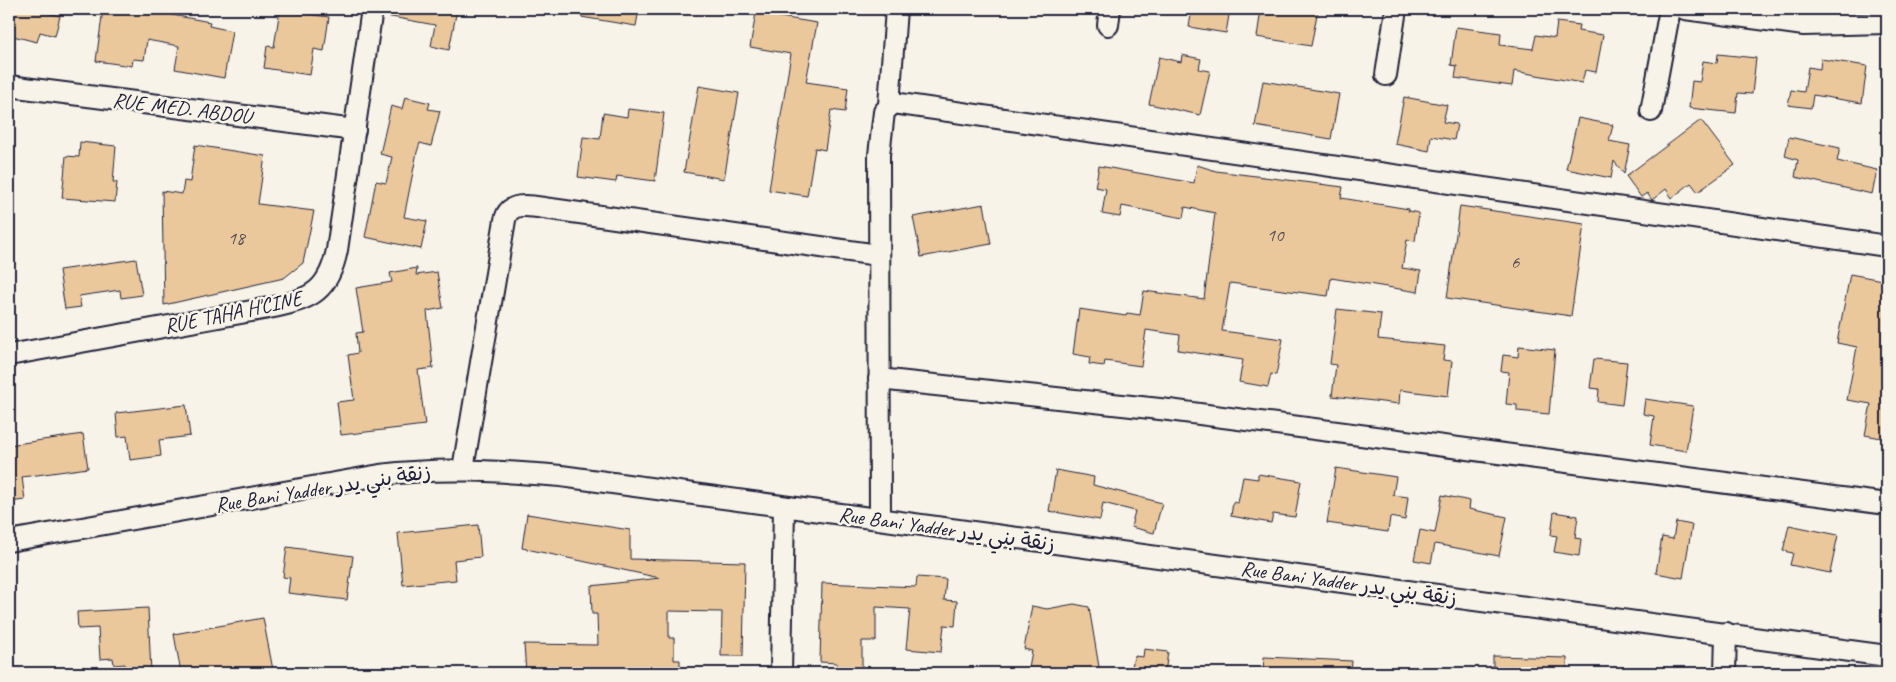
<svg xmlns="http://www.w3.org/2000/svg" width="1896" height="682" font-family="Caveat,'Playpen Sans Arabic',sans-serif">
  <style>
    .building { fill: #ebc89c; stroke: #22223b }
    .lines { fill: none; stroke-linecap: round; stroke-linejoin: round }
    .minor-casing { stroke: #22223b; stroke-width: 24 }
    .minor { stroke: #f7f3e8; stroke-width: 20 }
    .labels { text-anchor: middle; stroke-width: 5; stroke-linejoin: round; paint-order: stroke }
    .number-label { font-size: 19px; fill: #544c53 }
    .street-label { font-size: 21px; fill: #22223b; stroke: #f7f3e8 }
  </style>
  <rect width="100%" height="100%" fill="#f7f3e8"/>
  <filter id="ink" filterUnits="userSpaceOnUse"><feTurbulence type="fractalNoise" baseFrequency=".02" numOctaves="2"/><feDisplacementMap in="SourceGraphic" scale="10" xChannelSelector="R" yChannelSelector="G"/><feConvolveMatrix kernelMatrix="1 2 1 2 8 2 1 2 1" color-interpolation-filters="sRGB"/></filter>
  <g filter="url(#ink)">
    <g class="building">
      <polygon points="9,9 30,9 60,16 55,36 40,32 37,42 9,35"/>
      <polygon points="103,9 130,11 131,9 151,9 151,11 210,22 209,26 232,31 224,78 175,69 179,46 147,40 144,60 133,59 132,66 96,61"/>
      <polygon points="280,9 301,9 300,13 329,17 324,51 314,49 310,75 264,68 267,46 274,47"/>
      <polygon points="386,9 457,9 449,50 431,46 435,25 386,16"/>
      <polygon points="582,9 639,9 636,26 581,17"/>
      <polygon points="1192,9 1230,9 1226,33 1189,27"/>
      <polygon points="1261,9 1318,9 1311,46 1257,37"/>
      <polygon points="756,13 817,23 806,82 848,88 845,112 831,110 825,150 815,148 807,196 769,190 791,54 750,47"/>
      <polygon points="1557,22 1579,25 1578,31 1603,35 1596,72 1585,70 1582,83 1514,71 1512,86 1455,78 1457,66 1451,65 1456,27 1501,33 1500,45 1533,49 1536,35 1555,38"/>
      <polygon points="1718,54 1756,58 1752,94 1738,93 1736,113 1689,108 1692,81 1700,82 1703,61 1717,63"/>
      <polygon points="1182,55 1201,59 1199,69 1210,71 1200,115 1149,104 1159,57 1181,62"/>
      <polygon points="1821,59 1867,66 1862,103 1813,95 1811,108 1788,105 1791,90 1804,92 1808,67 1820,69"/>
      <polygon points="1263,81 1339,94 1331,139 1255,126"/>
      <polygon points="699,86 739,93 724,179 684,172"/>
      <polygon points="405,97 430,103 428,109 440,111 431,146 420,143 417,152 404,217 427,221 421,249 365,237 376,181 386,183 392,157 380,154 391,106 402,109"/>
      <polygon points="1404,97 1447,105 1443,122 1457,124 1454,140 1431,136 1429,151 1395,144"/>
      <polygon points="628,109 664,113 655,181 617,176 616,182 578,177 583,137 600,139 603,113 627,117"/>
      <polygon points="1578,118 1613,125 1609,141 1630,145 1624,174 1614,161 1611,178 1566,169"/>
      <polygon points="1701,120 1735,165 1698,192 1691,183 1672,198 1666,189 1652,200 1647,193 1641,197 1626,176"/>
      <polygon points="1789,137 1840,148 1837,161 1877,170 1872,194 1795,177 1798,160 1785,156"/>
      <polygon points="80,142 116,146 113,182 117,182 115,202 62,198 66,156 79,157"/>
      <polygon points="195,145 265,156 258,204 314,211 303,263 284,278 164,305 162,191 182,194 184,181 190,182"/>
      <polygon points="1197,165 1216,171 1343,187 1341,198 1409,209 1408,211 1419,213 1415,241 1407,240 1402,268 1421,271 1418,292 1331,278 1328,296 1230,283 1222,331 1283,339 1276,375 1271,374 1268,387 1239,382 1243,360 1178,350 1180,335 1146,330 1141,366 1105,361 1104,366 1089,364 1090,357 1073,354 1079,309 1126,316 1127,313 1140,315 1144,291 1204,299 1215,213 1185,207 1183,218 1122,206 1120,217 1102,214 1106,189 1095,187 1099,166 1194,183"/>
      <polygon points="984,204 991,244 921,257 913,217"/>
      <polygon points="1460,206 1584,224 1571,316 1447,298"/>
      <polygon points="136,259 142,295 121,298 120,290 79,296 81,307 65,309 59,270"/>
      <polygon points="417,268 416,275 437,272 443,308 427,311 433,368 418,370 425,425 341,435 337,402 354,400 348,355 358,353 356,333 363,332 356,288 392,282 390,273"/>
      <polygon points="1850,274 1887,281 1887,439 1865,435 1871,404 1847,400 1857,347 1837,343"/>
      <polygon points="1337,309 1381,314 1378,339 1445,346 1443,360 1452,361 1448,396 1400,390 1399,404 1332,396 1336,365 1330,364"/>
      <polygon points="1519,346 1555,350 1549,414 1517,411 1517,405 1506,404 1509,372 1501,371 1503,355 1518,357"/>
      <polygon points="1594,359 1627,362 1622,405 1598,402 1599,389 1590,388"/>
      <polygon points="1645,399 1693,406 1686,451 1650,445 1654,416 1643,414"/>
      <polygon points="186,405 190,436 159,440 161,456 130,460 127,436 118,437 116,413"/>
      <polygon points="83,434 88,468 22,477 25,500 9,502 9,445"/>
      <polygon points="1336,468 1396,477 1393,495 1408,497 1405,520 1390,517 1388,532 1327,523"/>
      <polygon points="1056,470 1094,477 1093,485 1162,503 1154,533 1131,527 1135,511 1103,503 1100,520 1049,511"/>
      <polygon points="1258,474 1301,481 1295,517 1273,514 1271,523 1231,516 1233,502 1238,503 1243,477 1258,479"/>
      <polygon points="1442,495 1470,501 1469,509 1507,517 1499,556 1435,544 1431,563 1414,560 1420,530 1435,533"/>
      <polygon points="1554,512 1578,516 1575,538 1581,539 1579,556 1554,552 1557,536 1551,535"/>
      <polygon points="527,514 630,530 630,559 745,562 743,656 721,656 722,612 669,611 669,638 674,638 674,660 680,660 680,673 645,673 645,670 603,668 603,673 526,673 524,644 598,645 597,614 592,614 591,586 660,578 522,548"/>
      <polygon points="1676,522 1692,525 1683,578 1656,573 1662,537 1673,539"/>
      <polygon points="478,525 481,557 454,560 456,580 403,585 398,533"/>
      <polygon points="1789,525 1838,535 1830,573 1790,565 1793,553 1783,551"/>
      <polygon points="287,547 353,556 347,600 288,593 290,578 283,577"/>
      <polygon points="917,577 946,579 944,600 957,601 955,626 944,625 941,652 906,649 910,609 876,607 876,641 862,641 862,673 837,673 837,663 820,662 822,583 916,587"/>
      <polygon points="1074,604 1089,607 1100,673 1028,673 1032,651 1024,649 1032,606 1047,609"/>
      <polygon points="148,608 151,673 125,673 125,664 114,665 113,658 100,659 98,628 78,629 77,612"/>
      <polygon points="263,618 273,670 252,673 201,673 200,669 181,673 174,634"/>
      <polygon points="1144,649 1168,652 1165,673 1131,673 1134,656 1143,657"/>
      <polygon points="1493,656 1567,658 1567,673 1493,673"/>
      <polygon points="1264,657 1352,661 1351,673 1263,673"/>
    </g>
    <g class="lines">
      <g class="minor-casing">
        <g id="minor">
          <polyline points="1685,9 1804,25 1887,23"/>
          <polyline points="1108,25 1110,9"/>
          <polyline points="1386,75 1396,9"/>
          <polyline points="9,86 355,130"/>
          <polyline points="889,105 896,9"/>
          <polyline points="1651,111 1670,9"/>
          <path d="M9,355L274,307C312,299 329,290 337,250L372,9"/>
          <polyline points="879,379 1169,410 1887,504"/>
          <path d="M463,469L505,220C509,199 535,207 551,209L878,255"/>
          <polyline points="880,519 879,155 884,112 893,103 1887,246"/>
          <path d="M9,541L380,475C443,467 499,471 561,476L1887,656"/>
          <polyline points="781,673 784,507"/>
          <polyline points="1725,673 1726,633"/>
        </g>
      </g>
      <use href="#minor" class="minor"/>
    </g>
  </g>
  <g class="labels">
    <g class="number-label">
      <text x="1275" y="241">10</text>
      <text x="236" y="244">18</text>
      <text x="1515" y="268">6</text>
    </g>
    <g class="street-label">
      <text transform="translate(182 108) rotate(7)" y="7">RUE MED. ABDOU</text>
      <text transform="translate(233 312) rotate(-12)" y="7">RUE TAHA H'CINE</text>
      <text transform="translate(323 488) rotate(-9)" y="7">Rue Bani Yadder زنقة بني يدر</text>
      <text transform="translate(947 529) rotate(8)" y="7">Rue Bani Yadder زنقة بني يدر</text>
      <text transform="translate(1349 583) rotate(8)" y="7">Rue Bani Yadder زنقة بني يدر</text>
    </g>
  </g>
  <rect width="1896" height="682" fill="none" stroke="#f7f3e8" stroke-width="30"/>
  <rect x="15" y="15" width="1866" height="652" fill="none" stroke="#22223b" stroke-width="2" filter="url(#ink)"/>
</svg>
